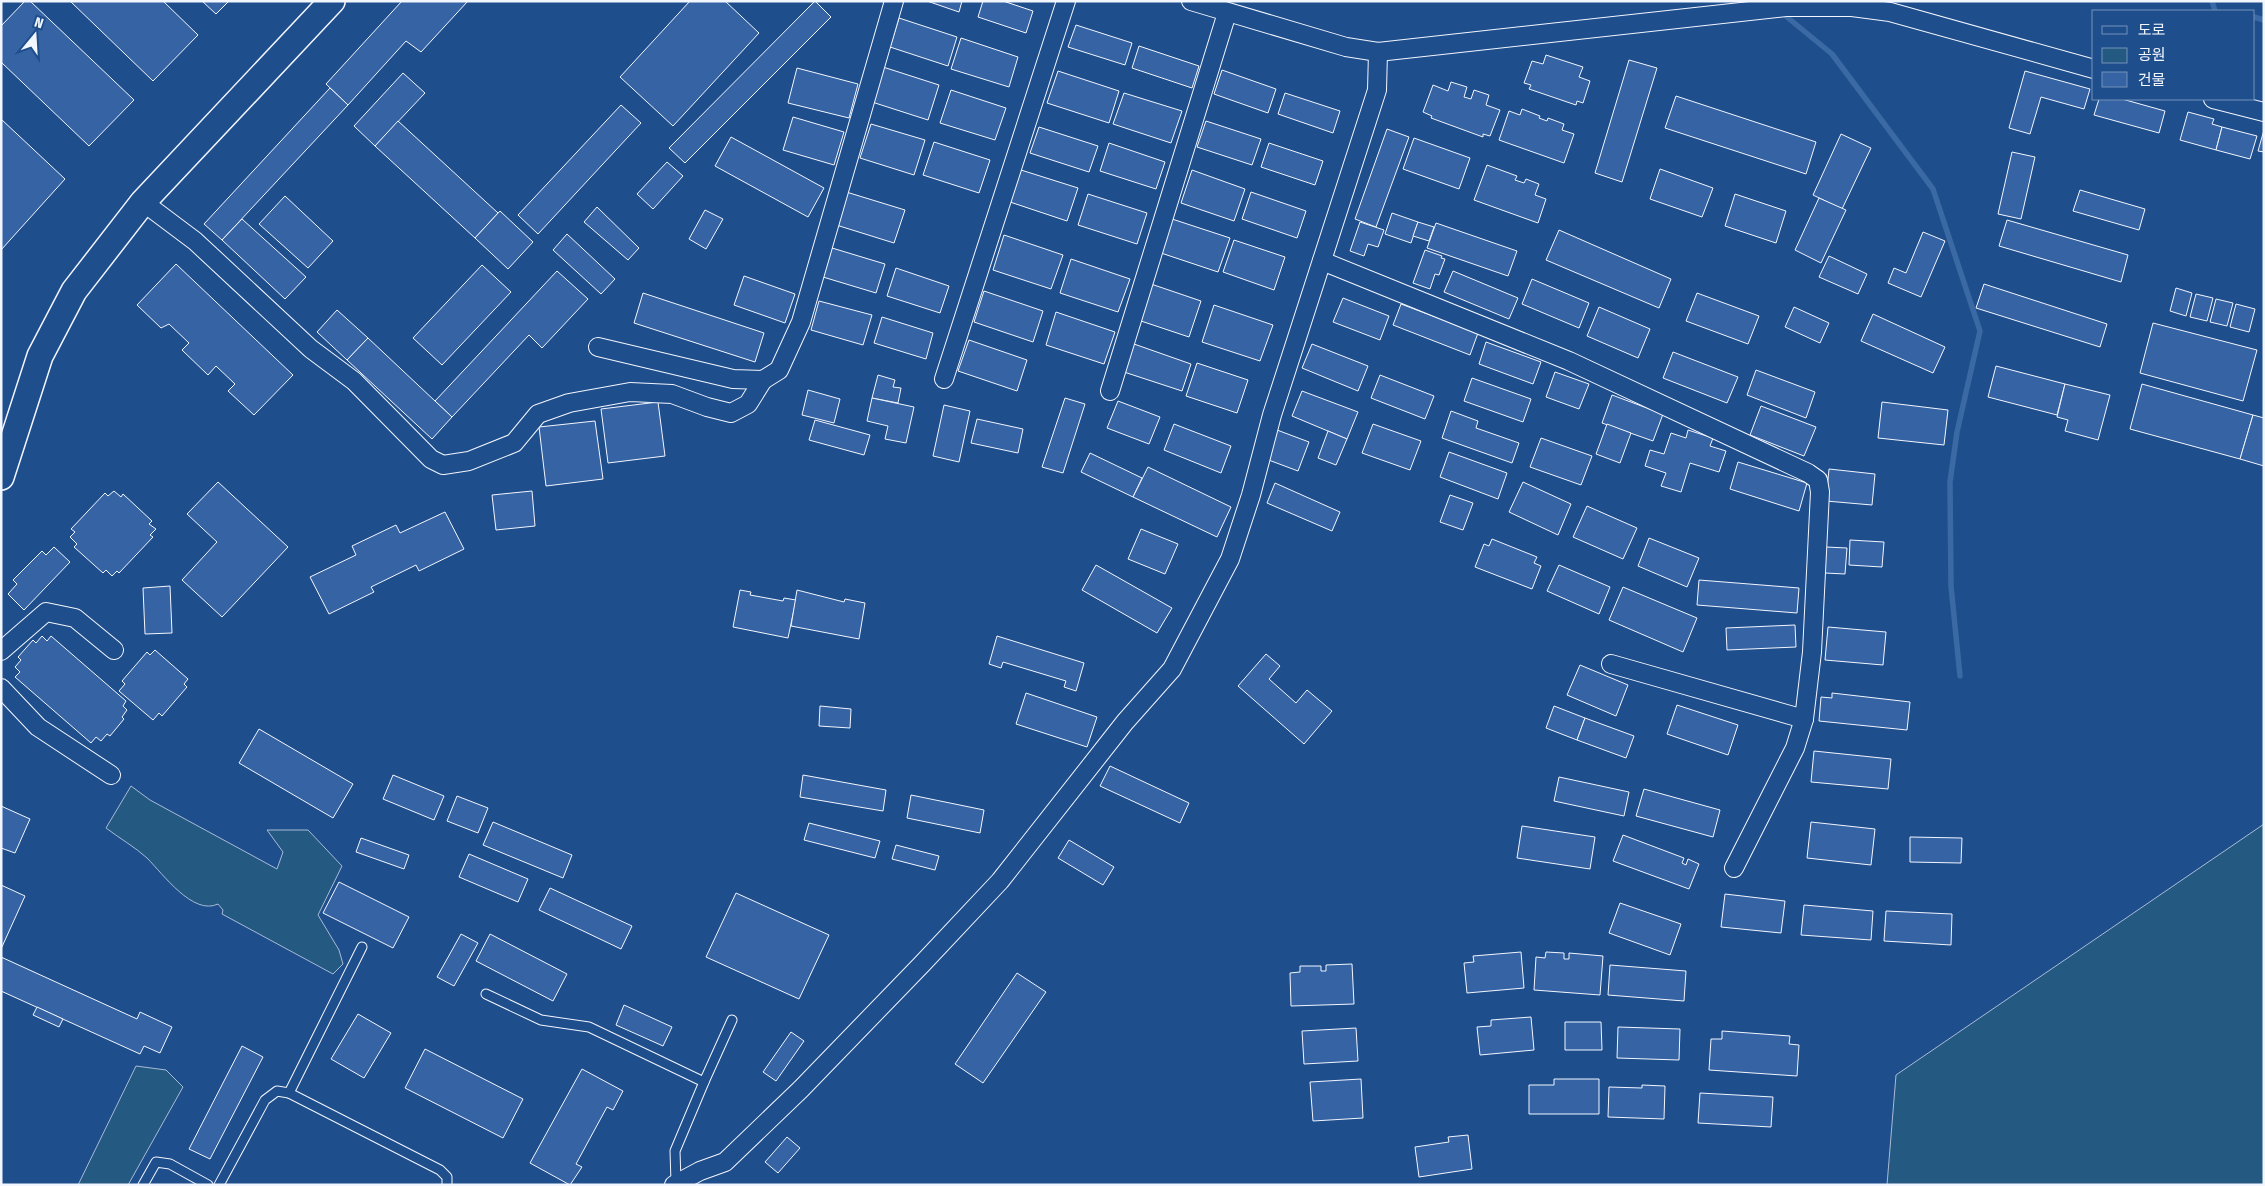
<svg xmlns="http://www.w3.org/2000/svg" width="2265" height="1186" font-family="'Fira Sans Condensed','Noto Sans KR',sans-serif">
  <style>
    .green { fill: #245a82; stroke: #a8bbd7 }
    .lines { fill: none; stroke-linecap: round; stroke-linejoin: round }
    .stream { stroke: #3b69a3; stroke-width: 5.5 }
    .building { fill: #3563a3; stroke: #f2f6ff }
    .lane-casing { stroke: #f2f6ff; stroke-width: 11 }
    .street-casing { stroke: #f2f6ff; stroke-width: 20 }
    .secondary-casing { stroke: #f2f6ff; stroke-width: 28 }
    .lane { stroke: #1f4e8c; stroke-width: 9 }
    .street { stroke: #1f4e8c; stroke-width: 18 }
    .secondary { stroke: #1f4e8c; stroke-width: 25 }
  </style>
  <rect width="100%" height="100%" fill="#1f4e8c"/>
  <g class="green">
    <path d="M131,786L150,800L277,869L283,852L267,830H308L342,866L318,915L339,950L343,964L333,974L222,914L223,910L218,904C193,916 163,874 147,858C135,847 119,838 106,828Z"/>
    <polygon points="2264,824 2264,1185 1887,1185 1896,1075"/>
    <polygon points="136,1066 166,1070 183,1087 128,1185 78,1185"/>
  </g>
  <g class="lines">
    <g class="stream">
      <polyline points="2212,1 2215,11"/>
      <polyline points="1784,10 1787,17 1832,54 1933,189 1980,331 1957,432 1950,482 1951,586 1960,676"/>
      <polyline points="2254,17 2264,20"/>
    </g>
  </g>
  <g class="building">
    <polygon points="25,1 30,1 134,100 89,146 1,62 1,26"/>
    <polygon points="70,1 163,1 198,35 153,81"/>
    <polygon points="202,1 229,1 216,14"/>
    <polygon points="402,1 468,1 421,52 406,41 348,105 326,84"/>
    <polygon points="690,1 725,1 759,33 673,126 620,77"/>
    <polygon points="815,1 831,17 685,163 669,148"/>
    <polygon points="927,1 962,1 959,12"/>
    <polygon points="983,1 1003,1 1033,11 1026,33 978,17"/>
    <polygon points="899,18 957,37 948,66 890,47"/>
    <polygon points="1076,25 1132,43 1125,65 1068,47"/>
    <polygon points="961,38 1018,57 1009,87 951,69"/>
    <polygon points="1139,46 1199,66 1192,88 1132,68"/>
    <polygon points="1546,55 1583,67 1579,77 1590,81 1583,103 1577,101 1576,105 1529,89 1531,85 1524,83 1532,61 1543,64"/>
    <polygon points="1629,60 1657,68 1622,182 1595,173"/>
    <polygon points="883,67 939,85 928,120 872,102"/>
    <polygon points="797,68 858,84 849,118 788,103"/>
    <polygon points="1222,70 1276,89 1268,113 1214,94"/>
    <polygon points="1058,71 1119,91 1109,123 1047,103"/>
    <polygon points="2025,71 2090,89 2084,109 2041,97 2030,134 2009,128"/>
    <polygon points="403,73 425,93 375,146 354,126"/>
    <polygon points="1451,82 1467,87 1464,97 1471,99 1474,90 1489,95 1486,105 1500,110 1490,136 1483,134 1483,137 1431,118 1432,116 1423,112 1433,85 1448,91"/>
    <polygon points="330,88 348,105 222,240 204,224"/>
    <polygon points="951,90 1006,108 995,140 940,123"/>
    <polygon points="1124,93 1182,111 1171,143 1113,124"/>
    <polygon points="1285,93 1340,111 1333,133 1278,114"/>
    <polygon points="1676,96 1816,142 1806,174 1665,128"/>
    <polygon points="2099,99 2122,99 2165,111 2159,133 2094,115"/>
    <polygon points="621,105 641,123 538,234 518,215"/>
    <polygon points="1522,109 1540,116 1539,118 1547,121 1548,118 1564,124 1562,130 1574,134 1564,163 1499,140 1509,111 1520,115"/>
    <polygon points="2188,112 2214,119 2212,124 2222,127 2216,150 2180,140"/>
    <polygon points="793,117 844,132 834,165 783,150"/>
    <polygon points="1,119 65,179 1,250"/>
    <polygon points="398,121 498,213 475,238 375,146"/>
    <polygon points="1206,121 1261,139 1252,165 1197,147"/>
    <polygon points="871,124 925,140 914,175 860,158"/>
    <polygon points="1039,127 1098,146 1089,172 1030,153"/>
    <polygon points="2222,127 2257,136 2250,159 2216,150"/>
    <polygon points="1387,129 1409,137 1376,227 1355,219"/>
    <polygon points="2264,130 2264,152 2258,151"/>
    <polygon points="1841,134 1871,148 1842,209 1813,195"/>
    <polygon points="731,137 824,188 808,217 715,166"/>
    <polygon points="1414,138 1470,158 1459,189 1403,169"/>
    <polygon points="934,142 990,160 979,193 923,175"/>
    <polygon points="1109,143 1165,162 1156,189 1100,171"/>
    <polygon points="1269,143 1323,161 1315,185 1261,167"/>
    <polygon points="2012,152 2035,157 2021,219 1998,214"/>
    <polygon points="667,162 683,176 653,209 637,194"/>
    <polygon points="1487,165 1517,176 1515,180 1524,183 1526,179 1539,184 1535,195 1546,199 1538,223 1474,200"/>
    <polygon points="1660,169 1713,188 1702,217 1650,199"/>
    <polygon points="1021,170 1078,188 1067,221 1010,202"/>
    <polygon points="1192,170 1245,189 1234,221 1181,203"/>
    <polygon points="2080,190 2145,209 2139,230 2073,211"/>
    <polygon points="843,191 905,210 894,243 833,224"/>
    <polygon points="1251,192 1306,211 1297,238 1242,219"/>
    <polygon points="1088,194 1147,213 1137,244 1078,225"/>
    <polygon points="1735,194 1786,211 1776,243 1725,226"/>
    <polygon points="285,196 333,241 308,268 259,224"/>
    <polygon points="1819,198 1846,210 1821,263 1795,250"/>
    <polygon points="597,207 639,248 628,260 584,222"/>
    <polygon points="705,210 723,219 706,249 689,239"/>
    <polygon points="500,211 533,242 508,269 475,238"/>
    <polygon points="1392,213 1418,222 1411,243 1385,234"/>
    <polygon points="242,219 306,277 285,299 222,240"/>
    <polygon points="1172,219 1230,238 1218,272 1161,253"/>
    <polygon points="2007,220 2128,255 2121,282 1999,246"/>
    <polygon points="1360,222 1384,230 1378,247 1368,244 1364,256 1350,251"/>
    <polygon points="1418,222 1434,227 1429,241 1413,236"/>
    <polygon points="1436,223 1517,251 1508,276 1427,248"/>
    <polygon points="1559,230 1671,279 1659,308 1546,260"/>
    <polygon points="1923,232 1945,241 1921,297 1888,283 1894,268 1906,273"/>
    <polygon points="567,234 615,279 601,294 553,250"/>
    <polygon points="1004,235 1063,255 1051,289 993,270"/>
    <polygon points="1234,240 1285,257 1274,290 1223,272"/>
    <polygon points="832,248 885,264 876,293 823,277"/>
    <polygon points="1425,250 1442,256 1441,258 1445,259 1439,275 1435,274 1430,289 1413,283"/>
    <polygon points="1829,256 1867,274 1858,294 1819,277"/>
    <polygon points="1071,259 1130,279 1118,312 1060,293"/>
    <polygon points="176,264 293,375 254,415 228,391 235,384 216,366 208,375 182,350 189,343 169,324 161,328 137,305"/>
    <polygon points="482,265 511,292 442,365 413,338"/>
    <polygon points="896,268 949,286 940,313 887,296"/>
    <polygon points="557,271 588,299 542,348 529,335 452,417 435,401"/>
    <polygon points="1453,271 1518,298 1509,319 1444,292"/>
    <polygon points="744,276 795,294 785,323 734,305"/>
    <polygon points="1532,279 1589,303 1579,328 1522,304"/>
    <polygon points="1151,284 1201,301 1189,337 1138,320"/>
    <polygon points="1984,284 2107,324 2100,347 1976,308"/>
    <polygon points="2176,288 2192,293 2186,316 2170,311"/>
    <polygon points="984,291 1043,311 1033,342 974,322"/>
    <polygon points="643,293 764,333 755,362 634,323"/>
    <polygon points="1697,293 1759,316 1748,344 1686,321"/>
    <polygon points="2196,294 2213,298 2207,321 2190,317"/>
    <polygon points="1343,298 1389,316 1380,340 1333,322"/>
    <polygon points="2216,299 2233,303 2227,326 2210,322"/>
    <polygon points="819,301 872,315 863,345 811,330"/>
    <polygon points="1401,304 1478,333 1470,355 1393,325"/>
    <polygon points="2236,304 2255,309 2249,332 2230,327"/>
    <polygon points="1214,305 1273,325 1260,361 1202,342"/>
    <polygon points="1599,307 1650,329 1638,358 1587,336"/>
    <polygon points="1794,307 1829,323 1820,343 1785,327"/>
    <polygon points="337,310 368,338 347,360 317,332"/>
    <polygon points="1056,312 1115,332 1104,364 1046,345"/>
    <polygon points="1873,314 1945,347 1933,373 1861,341"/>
    <polygon points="882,317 933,333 926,359 874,343"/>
    <polygon points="2153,323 2257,350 2243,401 2140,373"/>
    <polygon points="368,338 452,417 432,439 347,360"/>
    <polygon points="969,340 1027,360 1017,391 958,371"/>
    <polygon points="1486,342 1541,362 1533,384 1479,364"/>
    <polygon points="1134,344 1191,364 1182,391 1124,372"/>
    <polygon points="1312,344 1368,366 1358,391 1302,368"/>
    <polygon points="1673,352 1738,377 1727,403 1663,378"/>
    <polygon points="1197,363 1248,380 1237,413 1186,396"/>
    <polygon points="1996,366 2065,384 2057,415 1988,397"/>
    <polygon points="1756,370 1815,392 1806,418 1747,395"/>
    <polygon points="1555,372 1589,384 1579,409 1546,397"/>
    <polygon points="878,375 895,380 893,387 901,388 898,403 872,398"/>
    <polygon points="1380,375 1434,396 1425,419 1371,398"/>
    <polygon points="1472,378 1531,399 1523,422 1464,401"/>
    <polygon points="2065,384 2110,395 2098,440 2065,431 2068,420 2057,417"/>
    <polygon points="2142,384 2253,415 2240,459 2130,429"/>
    <polygon points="808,390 840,399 834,423 802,415"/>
    <polygon points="1302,391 1358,412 1347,439 1292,416"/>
    <polygon points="1612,395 1663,414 1653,441 1602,423"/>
    <polygon points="872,398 914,407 906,443 885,439 888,426 867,421"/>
    <polygon points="1065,398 1085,404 1063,473 1042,467"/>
    <polygon points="1118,401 1160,417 1149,444 1107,428"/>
    <polygon points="658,402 665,456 608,463 601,409"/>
    <polygon points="1882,402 1948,410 1944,445 1878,438"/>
    <polygon points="944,405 970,411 959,462 933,456"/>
    <polygon points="1761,406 1816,427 1804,456 1750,435"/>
    <polygon points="1451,411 1478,421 1476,428 1519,443 1512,463 1442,438"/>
    <polygon points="2253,415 2264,418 2264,466 2240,459"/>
    <polygon points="977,419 1023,429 1018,453 971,443"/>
    <polygon points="815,420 870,435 864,455 809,440"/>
    <polygon points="595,421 603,479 546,486 539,427"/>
    <polygon points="1174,424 1231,446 1221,473 1164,450"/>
    <polygon points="1373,424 1421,441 1410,470 1362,453"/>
    <polygon points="1607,424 1631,433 1620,463 1596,454"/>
    <polygon points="1277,430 1309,442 1298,471 1266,459"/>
    <polygon points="1688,430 1713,438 1710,446 1726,451 1719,472 1690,463 1681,492 1661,486 1666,473 1645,466 1650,450 1664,454 1671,433 1686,438"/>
    <polygon points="1328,431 1347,439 1336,465 1318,458"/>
    <polygon points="1541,438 1592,456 1581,485 1530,467"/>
    <polygon points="1449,452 1507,473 1498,499 1440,477"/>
    <polygon points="1090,453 1142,478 1133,497 1081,472"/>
    <polygon points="1738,462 1807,483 1799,511 1730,489"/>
    <polygon points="1148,467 1231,507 1217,537 1133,497"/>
    <polygon points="1829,469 1875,474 1872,505 1826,501"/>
    <polygon points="218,482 288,547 222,617 182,580 217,542 187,514"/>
    <polygon points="1523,482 1571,504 1558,535 1509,512"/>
    <polygon points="1275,483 1340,512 1332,531 1267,503"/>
    <polygon points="114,491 121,497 123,494 152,521 149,524 156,529 150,535 153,537 119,573 117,571 112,576 106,570 103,573 74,547 77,544 70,537 75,532 71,529 105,493 108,496"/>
    <polygon points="532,491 535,526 496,530 492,495"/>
    <polygon points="1450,495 1473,503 1463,530 1440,522"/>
    <polygon points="1587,506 1637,528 1623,559 1573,537"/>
    <polygon points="445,512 464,549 419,571 416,565 371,587 374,592 329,614 310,577 356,555 352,546 396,525 400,533"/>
    <polygon points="1141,529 1178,544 1165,574 1128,559"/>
    <polygon points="1649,538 1699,558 1687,587 1638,566"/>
    <polygon points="1492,539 1537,557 1534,563 1541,566 1532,589 1475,567 1484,544 1489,546"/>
    <polygon points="1850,540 1884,542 1882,567 1849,565"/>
    <polygon points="54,547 70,562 24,610 8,594 17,584 13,580 42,551 46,555"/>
    <polygon points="1826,547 1847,548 1845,574 1825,573"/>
    <polygon points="1096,565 1172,608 1157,633 1082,590"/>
    <polygon points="1559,565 1610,587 1599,614 1547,591"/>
    <polygon points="1699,580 1799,588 1797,613 1697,605"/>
    <polygon points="170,586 172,633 145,634 143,588"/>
    <polygon points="1623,587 1697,618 1683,652 1609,620"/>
    <polygon points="740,590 751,592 750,595 783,601 784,598 796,600 788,638 733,627"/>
    <polygon points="797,590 844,602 845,599 865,603 859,639 791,626"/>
    <polygon points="1795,625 1796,647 1727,650 1726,628"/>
    <polygon points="1828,627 1886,632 1883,665 1825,660"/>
    <polygon points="42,636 47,641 51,636 126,701 123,706 127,710 122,717 124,719 110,736 107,734 101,741 96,737 91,743 15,677 20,672 15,667 21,660 18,657 33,640 36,643"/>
    <polygon points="997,636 1084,663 1076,691 1064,687 1066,681 1003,662 1001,668 989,664"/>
    <polygon points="155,650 188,679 184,684 187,687 162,716 159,713 153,720 119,691 125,684 122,681 147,652 150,655"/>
    <polygon points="1266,654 1280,666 1269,679 1296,703 1307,690 1332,711 1304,744 1238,686"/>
    <polygon points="1580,665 1628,685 1616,716 1567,695"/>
    <polygon points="1026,693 1097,717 1087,747 1016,724"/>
    <polygon points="1832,693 1910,702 1907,730 1819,721 1821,697 1832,698"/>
    <polygon points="1677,705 1738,725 1728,755 1667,734"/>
    <polygon points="820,706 851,709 850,728 819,726"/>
    <polygon points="1554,706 1585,718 1577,740 1546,728"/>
    <polygon points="1585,718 1634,736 1626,758 1577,740"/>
    <polygon points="259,729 353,784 333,818 239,763"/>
    <polygon points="1814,751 1891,759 1888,789 1811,782"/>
    <polygon points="1110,766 1189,803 1180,823 1100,786"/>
    <polygon points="393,775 444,796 434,820 383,799"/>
    <polygon points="803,775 886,790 883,811 800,797"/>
    <polygon points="1559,777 1629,792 1624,816 1554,801"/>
    <polygon points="1644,789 1720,810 1713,837 1636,816"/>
    <polygon points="911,795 984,810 980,833 907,818"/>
    <polygon points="457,796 488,808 478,833 447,821"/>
    <polygon points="1,806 30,819 15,853 1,848"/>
    <polygon points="493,822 572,855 563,878 483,845"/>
    <polygon points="1811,822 1875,829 1871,865 1807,858"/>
    <polygon points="809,823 880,841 875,858 804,840"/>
    <polygon points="1522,826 1595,837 1590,869 1517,858"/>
    <polygon points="1623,835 1684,858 1682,863 1686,865 1688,859 1699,864 1689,889 1613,861"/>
    <polygon points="1910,837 1962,838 1961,863 1910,862"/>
    <polygon points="361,838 409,855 404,869 356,852"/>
    <polygon points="1069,840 1114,867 1103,885 1058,858"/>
    <polygon points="896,845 939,856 935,870 892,859"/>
    <polygon points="469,854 528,879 518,902 459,877"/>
    <polygon points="339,882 409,917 393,948 323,913"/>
    <polygon points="1,885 25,896 1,949"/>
    <polygon points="550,888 632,926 621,949 539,910"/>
    <polygon points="736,893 829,935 799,999 706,957"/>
    <polygon points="1725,894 1785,901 1781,933 1721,927"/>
    <polygon points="1620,903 1681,924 1670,955 1609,933"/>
    <polygon points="1804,905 1873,911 1871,940 1801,935"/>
    <polygon points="1886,911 1952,914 1951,945 1884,941"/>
    <polygon points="461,934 478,943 454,986 437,977"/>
    <polygon points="490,934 567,974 553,1001 476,961"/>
    <polygon points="1521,952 1524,988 1467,993 1464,963 1474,962 1473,956"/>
    <polygon points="1546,952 1564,953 1564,959 1569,959 1569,953 1603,956 1600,995 1534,990 1536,957 1545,958"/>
    <polygon points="1,957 137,1019 140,1012 172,1027 160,1053 144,1046 140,1054 1,991"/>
    <polygon points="1352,964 1354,1004 1291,1006 1290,973 1300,972 1300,966 1321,966 1321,971 1326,971 1326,965"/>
    <polygon points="1610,965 1686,971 1684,1001 1608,995"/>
    <polygon points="1017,973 1046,992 983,1083 955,1064"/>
    <polygon points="624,1005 672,1027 663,1046 616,1025"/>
    <polygon points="37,1007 63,1019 59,1027 33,1015"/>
    <polygon points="358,1014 391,1033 364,1078 331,1059"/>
    <polygon points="1531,1017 1534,1050 1480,1055 1477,1027 1491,1026 1491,1020"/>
    <polygon points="1565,1022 1601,1022 1602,1050 1565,1050"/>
    <polygon points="1618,1027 1680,1029 1679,1060 1617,1058"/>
    <polygon points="1356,1028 1358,1061 1304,1064 1302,1031"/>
    <polygon points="1722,1031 1790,1036 1789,1044 1799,1045 1797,1076 1709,1070 1711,1039 1722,1039"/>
    <polygon points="791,1032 804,1041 776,1081 763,1072"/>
    <polygon points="242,1046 263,1057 210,1159 189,1149"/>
    <polygon points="425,1049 523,1099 503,1138 405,1088"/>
    <polygon points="582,1069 623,1091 613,1110 607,1107 576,1164 582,1167 570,1185 530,1163"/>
    <polygon points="1361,1079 1363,1118 1313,1121 1310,1082"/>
    <polygon points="1554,1079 1599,1079 1599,1114 1529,1114 1529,1085 1554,1085"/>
    <polygon points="1642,1085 1665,1086 1664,1119 1608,1117 1609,1087 1642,1088"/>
    <polygon points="1700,1093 1773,1097 1771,1127 1698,1123"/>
    <polygon points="1468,1135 1472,1169 1419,1177 1415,1147 1449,1142 1448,1137"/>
    <polygon points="787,1137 800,1148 778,1173 765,1162"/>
  </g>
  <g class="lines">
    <g class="lane-casing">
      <g id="lane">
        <polyline points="486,994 541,1020 589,1027 704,1082 675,1151 676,1182"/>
        <polyline points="704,1082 732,1020"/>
        <polyline points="289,1093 362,947"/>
        <polyline points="143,1185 156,1162 170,1164 208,1185"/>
        <polyline points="219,1185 265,1100 277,1091 289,1093 440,1170 447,1177 447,1185"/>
      </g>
    </g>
    <g class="street-casing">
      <g id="street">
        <polyline points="1191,1 1346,47 1378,52 1786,7 1852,7 1890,12 2094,69"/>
        <polyline points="2213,99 2264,112"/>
        <polyline points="143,202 195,241 311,349 354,381 431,459 443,465 469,461 514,443 538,414 569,403 630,392 672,394 707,407 731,413 748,404 763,380"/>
        <polyline points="1322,261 1569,361 1808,473 1818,480 1820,492 1812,652 1804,719 1795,748 1734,868"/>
        <polyline points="598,347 733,379 763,380 779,370 801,322 894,1"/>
        <polyline points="944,379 1066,1"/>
        <polyline points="1110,391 1227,13"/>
        <polyline points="1,651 46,612 75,618 114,650"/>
        <polyline points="1611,664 1804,719"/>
        <polyline points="1,688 38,727 111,775"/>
        <polyline points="674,1185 700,1171 725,1162 801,1089 922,964 1000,881 1125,722 1172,669 1230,559 1251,495 1272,415 1377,90 1378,52"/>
      </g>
    </g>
    <g class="secondary-casing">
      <polyline id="secondary" points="1,477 40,356 74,291 143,202 332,1"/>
    </g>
    <use href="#lane" class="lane"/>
    <use href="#street" class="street"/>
    <use href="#secondary" class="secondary"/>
  </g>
  <rect width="2265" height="1186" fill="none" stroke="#f2f6ff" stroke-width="5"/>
  <rect x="2092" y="10" width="162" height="90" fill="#1f4e8c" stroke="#7391ba"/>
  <rect x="2102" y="26" width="25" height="8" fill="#1f4e8c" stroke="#7391ba"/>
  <text x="2138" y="35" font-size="15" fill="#f2f6ff">도로</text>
  <rect x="2102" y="48" width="25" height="15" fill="#245a82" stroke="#7391ba"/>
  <text x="2138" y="60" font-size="15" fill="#f2f6ff">공원</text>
  <rect x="2102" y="72" width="25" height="15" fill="#3563a3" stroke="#7391ba"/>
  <text x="2138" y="85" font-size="15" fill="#f2f6ff">건물</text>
  <g transform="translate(35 35) rotate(18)" stroke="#1f4e8c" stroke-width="4" paint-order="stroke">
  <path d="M0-4L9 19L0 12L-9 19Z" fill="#f2f6ff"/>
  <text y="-8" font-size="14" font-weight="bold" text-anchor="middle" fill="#f2f6ff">N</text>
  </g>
</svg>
